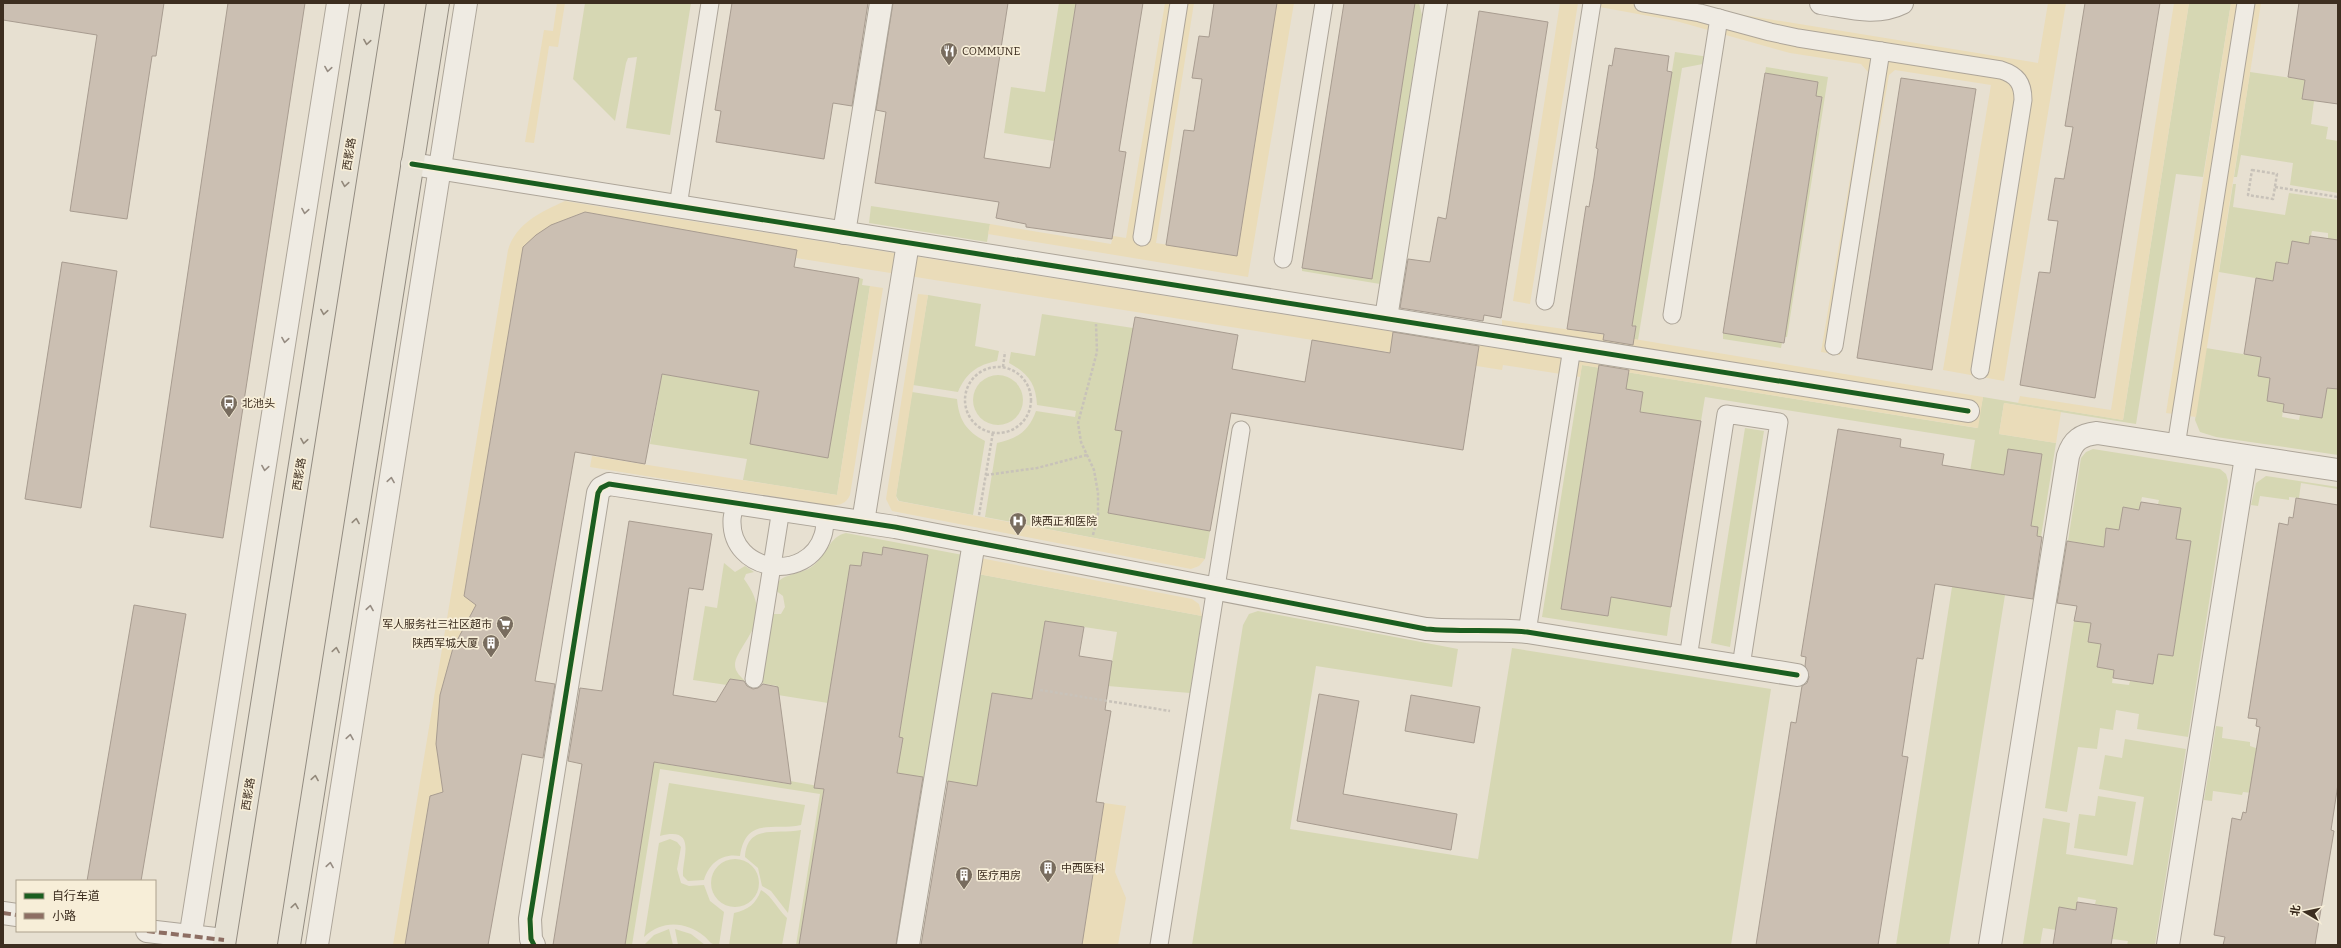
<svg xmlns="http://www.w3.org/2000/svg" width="2341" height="948" font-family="Bitter,'Noto Sans SC',serif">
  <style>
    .green { fill: #d6d7b3 }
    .sand { fill: #eadcb9 }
    .building { fill: #cbbfb2; stroke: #a89c90 }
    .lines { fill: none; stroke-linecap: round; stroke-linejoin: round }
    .service-casing { stroke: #ada599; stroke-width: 19 }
    .minor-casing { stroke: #ada599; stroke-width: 24 }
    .primary-casing { stroke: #928b80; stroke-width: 24 }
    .path { stroke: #c8c2b9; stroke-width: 2.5; stroke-dasharray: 3 2; stroke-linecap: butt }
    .service { stroke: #efebe3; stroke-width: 17 }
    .minor { stroke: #efebe3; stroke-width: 22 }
    .primary { stroke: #e6e1d4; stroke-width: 22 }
    .quiet { stroke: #8d6e63; stroke-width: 4; stroke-dasharray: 8 4; stroke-linecap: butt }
    .cycleway-casing { stroke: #f7eed8; stroke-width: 8 }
    .cycleway { stroke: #1b5e20; stroke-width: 5 }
    .oneway { stroke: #92887a }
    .oneway2 { stroke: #968c82 }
    .labels { text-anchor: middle; stroke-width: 3.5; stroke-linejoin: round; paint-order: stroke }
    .poi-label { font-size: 11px; fill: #3d2e20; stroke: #f7eed8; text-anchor: start }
    .street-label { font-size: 11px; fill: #3d2e20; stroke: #f7eed8 }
  </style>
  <rect width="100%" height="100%" fill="#e7e0d1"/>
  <g class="green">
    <polygon points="585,3 691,3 670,135 626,128 637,57 628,58 626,63 615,121 573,79"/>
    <polygon points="1059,3 1076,3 1054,141 1004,133 1011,87 1045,92"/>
    <polygon points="1415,3 1419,3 1422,15 1380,284 1302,271 1302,268 1372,278"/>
    <polygon points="2189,3 2231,3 2203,177 2176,174 2136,424 2004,403 1999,434 2056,443 2031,599 2027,598 2038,528 2031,526 2042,454 2005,595 1949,945 1896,945 1975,440 1705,397 1701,421 1656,414 1639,420 1643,392 1596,385 1561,609 1608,616 1612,589 1628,591 1627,600 1671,607 1667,636 1542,617 1582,365 1977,428 1983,397 2123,420"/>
    <polygon points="1675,52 1709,57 1708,63 1682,68 1638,340 1634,339 1636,327 1632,326"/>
    <polygon points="1766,67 1828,77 1787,337 1783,337 1781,348 1723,339 1723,333 1777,342 1806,199 1812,164 1810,133 1817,134 1822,97 1816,96 1818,82 1765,73"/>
    <polygon points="2250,72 2305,80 2302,99 2314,101 2311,124 2328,127 2326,139 2338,141 2338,193 2290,185 2293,163 2241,155 2237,177 2234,177"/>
    <polygon points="2233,184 2236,184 2233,207 2285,215 2289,193 2338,200 2338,240 2328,239 2328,233 2312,231 2309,244 2292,241 2288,264 2276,262 2273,281 2219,272"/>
    <polygon points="871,206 990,224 987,242 869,223"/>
    <polygon points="859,278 863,279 862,285 870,286 837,495 743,480 747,459 650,444 662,374 759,391 828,458"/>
    <path d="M928,295L981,304L975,346L999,351L997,361C977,365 966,373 958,392L913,385Z"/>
    <path d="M1042,314L1133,328L1115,429L1122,431L1108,513L1210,531L1205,559L985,517L997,443C1017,439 1029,431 1036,411L1075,417L1076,411L1037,405C1036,384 1028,373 1009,363L1011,352L1035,356Z"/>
    <polygon points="2206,348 2261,357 2258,376 2270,378 2267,401 2284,404 2282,417 2299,420 2300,415 2322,418 2327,388 2338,389 2338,455 2216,437 2200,432 2195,420"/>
    <circle cx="998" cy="400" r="25"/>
    <path d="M912,392L957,399C959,420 966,431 985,441L973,515L899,501L896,496Z"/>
    <polygon points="1745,428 1764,431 1730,647 1711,643"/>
    <polygon points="2093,449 2220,469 2226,474 2228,481 2188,737 2137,729 2139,714 2116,710 2113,730 2100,728 2097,749 2078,747 2067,812 2045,808 2074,621 2091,623 2114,670 2112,683 2129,685 2130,681 2153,684 2158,654 2173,656 2191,542 2176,539 2180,508 2158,504 2159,500 2142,497 2139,510 2123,507 2119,530 2106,529 2104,547 2068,541 2081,458 2086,452"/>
    <polygon points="2266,476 2338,487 2338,489 2301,483 2299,498 2289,497 2289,500 2260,496 2258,506 2251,505 2256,483"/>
    <path d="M846,533L963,555L926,778L897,773L903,738L899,737L928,555L883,547L882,555L863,553L861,566L850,565L828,703L778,695L777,686L761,683L771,614H781L785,607L783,596L775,590L778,582C786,573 804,574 814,565C826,555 830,536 846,533Z"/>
    <path d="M724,563L735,572L745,566L754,572L746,574L744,579C751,589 758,600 757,614C756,633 735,652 735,665C735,672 741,677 745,681L731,679L727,685L693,680L705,606L717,608Z"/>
    <polygon points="978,574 1202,616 1190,693 1108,686 1117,632 1045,621 1032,699 992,693 977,786 944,781"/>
    <polygon points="1258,611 1458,649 1452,687 1316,666 1290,829 1478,859 1512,648 1771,689 1731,945 1192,945 1243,625 1249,614"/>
    <polygon points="2216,726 2223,727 2222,738 2250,742 2250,746 2338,776 2338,791 2255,778 2252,793 2243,792 2242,795 2213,791 2212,801 2204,800"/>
    <polygon points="2125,739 2186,749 2155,945 2127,945 2128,941 2112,939 2117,908 2095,904 2096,900 2078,897 2076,910 2059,907 2056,930 2043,928 2040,945 2023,944 2043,818 2070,823 2066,854 2133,865 2144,797 2099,789 2105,755 2122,758"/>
    <polygon points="654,760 658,760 658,763 789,784 790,781 824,787 799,945 796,945 820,794 660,769 632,945 625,945"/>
    <path d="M669,783L805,805L801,825C774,831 746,816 740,856C722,853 709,863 704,880L688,881L683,876C682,858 698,826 660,836Z"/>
    <polygon points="2098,796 2136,802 2127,856 2074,848 2079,814 2095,816"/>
    <path d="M801,830L788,913L771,891L762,886L758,868L745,857C747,823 777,835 801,830Z"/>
    <path d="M670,839L677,842L681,847L677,869L681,883L689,886L704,885L710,901L724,912L719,945C710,945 710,941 704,936C685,921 662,920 644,937L659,843Z"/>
    <circle cx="735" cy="883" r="24"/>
    <path d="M761,890C772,896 778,910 787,918L782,945H729L734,913C748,910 756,904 761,890Z"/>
    <polygon points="669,929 673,945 644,945 654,935"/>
    <polygon points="675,929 691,934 705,945 678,945"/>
  </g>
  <g class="sand">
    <polygon points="557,3 565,3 558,47 549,46 534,143 525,142 544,30 553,31"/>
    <polygon points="1165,3 1194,3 1156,243 1237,256 1242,224 1233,223 1238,193 1247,194 1257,131 1248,129 1253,100 1262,101 1272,38 1263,36 1268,6 1277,8 1277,3 1294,3 1248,277 988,234 990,224 1111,244 1113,236 1126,238"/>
    <polygon points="1560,3 1697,3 1713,10 2038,63 2048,3 2066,3 2004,381 1943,370 1991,85 1895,70 1889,75 1840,355 1821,352 1868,72 1861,64 1790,53 1676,21 1578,3 1530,304 1513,301"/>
    <polygon points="2174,3 2189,3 2123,420 2018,403 2020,396 2111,410"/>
    <polygon points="2231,3 2261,3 2196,417 2166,413"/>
    <path d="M565,201L1502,349V320L1634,339L1983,397L1978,428L1582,365L1580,377L1503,365L1502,370L796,258L797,250L585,212C560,220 541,230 523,247L464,596L476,605L453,648L440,695L436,743L443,792L430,796L405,945H393L508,250C516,223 541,212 565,201Z"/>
    <path d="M870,286L883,288L850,495C843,513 816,503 802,501L590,467L592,456L837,495Z"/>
    <polygon points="918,294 928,295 896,496 898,501 1205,559 1199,566 1191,569 892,511 886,499"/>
    <polygon points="2004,403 2061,412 2056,443 1999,434"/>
    <polygon points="980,558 1192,599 1199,604 1202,616 978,574"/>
    <polygon points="1104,803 1126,806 1115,872 1126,898 1118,945 1082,945"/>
  </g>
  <g class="building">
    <polygon points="3,3 164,3 156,56 152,56 127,219 70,211 97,35 3,20"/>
    <polygon points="228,3 305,3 223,538 150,527"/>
    <polygon points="732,3 868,3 852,106 833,103 824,159 716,142 721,111 715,110"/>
    <polygon points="893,3 1008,3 984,158 1050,168 1076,3 1143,3 1119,151 1126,152 1112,239 1026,227 1026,224 996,218 999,202 875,183 886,112 876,110"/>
    <polygon points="1214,3 1277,3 1237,256 1166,245 1184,130 1194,131 1202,79 1192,78 1199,36 1209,37"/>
    <polygon points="1344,3 1415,3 1372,279 1302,268"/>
    <polygon points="2085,3 2160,3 2095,398 2020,385 2039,272 2050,273 2058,221 2048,220 2055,178 2064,179 2073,127 2065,126"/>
    <polygon points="2299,3 2338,3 2338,104 2302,99 2305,80 2288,77"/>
    <polygon points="1479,11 1548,22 1501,318 1484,315 1483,321 1400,308 1408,259 1430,262 1438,217 1446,219"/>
    <polygon points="1615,48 1669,56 1667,71 1672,72 1632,326 1636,326 1633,345 1603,340 1604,334 1567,329 1586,206 1589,207 1594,178 1598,149 1596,148 1609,65 1612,66"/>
    <polygon points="1765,73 1818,82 1816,96 1822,97 1784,343 1723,333"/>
    <polygon points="1901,78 1976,89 1932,370 1857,358"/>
    <polygon points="585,212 797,250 794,267 859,278 828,458 750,444 759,391 662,374 645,464 575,452 535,681 555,684 543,758 522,754 488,945 405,945 430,796 443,792 436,744 440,695 453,648 476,605 464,596 523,247 536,235 551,225"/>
    <polygon points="2310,236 2338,240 2338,389 2327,388 2322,418 2283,412 2284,404 2267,401 2270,378 2258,376 2261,357 2244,354 2256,278 2273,281 2276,262 2288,264 2292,241 2309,244"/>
    <polygon points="62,262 117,271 81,508 25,499"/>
    <polygon points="1135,317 1238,335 1232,369 1305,382 1312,340 1390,353 1393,332 1479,346 1463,450 1231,413 1210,531 1108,513 1122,431 1115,430"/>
    <polygon points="1599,365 1629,370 1626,389 1643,392 1640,412 1701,421 1671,607 1611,597 1608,616 1561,609"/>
    <polygon points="1838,429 1901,439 1900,447 1944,454 1942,465 2004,475 2008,449 2042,454 2031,526 2038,527 2037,536 2042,537 2033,599 1935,584 1923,659 1917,658 1902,756 1908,757 1878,945 1756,945 1791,722 1796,723 1802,686 1807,683 1809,677 1805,666 1806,657 1801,656"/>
    <polygon points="2296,498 2338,505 2338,784 2331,830 2334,831 2315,945 2223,945 2225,937 2214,935 2232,818 2241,820 2243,812 2246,813 2259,733 2260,727 2256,726 2257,719 2248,718 2279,523 2288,525 2289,517 2293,518"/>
    <polygon points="2141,502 2181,508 2176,539 2191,541 2173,656 2158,654 2153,684 2113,678 2114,670 2097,667 2101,644 2088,642 2091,623 2074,621 2077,606 2057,603 2067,541 2104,547 2106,528 2119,530 2123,507 2139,510"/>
    <polygon points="629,521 712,534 703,590 689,588 673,695 716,702 730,679 744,681 747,686 753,689 758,688 763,684 778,687 791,784 654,762 625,945 553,945 582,764 568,761 580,688 602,691"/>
    <polygon points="883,547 928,555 899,737 903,738 897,773 923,777 896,945 799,945 824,789 814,788 850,565 861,566 863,552 882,555"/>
    <polygon points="134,605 186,614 141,881 87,881"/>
    <polygon points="1045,621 1084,627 1079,656 1112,661 1105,710 1111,711 1096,802 1104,803 1082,945 921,945 948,781 977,786 992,693 1032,699"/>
    <polygon points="1319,694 1359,701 1343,794 1457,814 1451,850 1297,821"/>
    <polygon points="1411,695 1480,707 1474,743 1405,731"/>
    <polygon points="2077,902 2117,908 2111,945 2053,945 2059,907 2076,910"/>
  </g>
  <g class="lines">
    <g class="service-casing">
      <g id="service">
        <path d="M1643,3L1700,13L1770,32L1798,38L2001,70C2017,75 2023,83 2023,100L1980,370"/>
        <polyline points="678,206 710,3"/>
        <polyline points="1142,237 1179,3"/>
        <polyline points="1283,259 1324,3"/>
        <polyline points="1545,301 1592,3"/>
        <polyline points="1672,315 1719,18"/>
        <polyline points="1834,346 1881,51"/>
        <polyline points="2176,446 2246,3"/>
        <path d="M736,502C735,508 732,514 732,520C730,573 808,584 823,535C825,529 825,522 825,516"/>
        <polyline points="1527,632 1572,348"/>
        <polyline points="1688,658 1726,414 1779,422 1741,666"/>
        <polyline points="754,679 781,509"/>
        <polyline points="1159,945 1241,430"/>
      </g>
    </g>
    <g class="minor-casing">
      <g id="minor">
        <path d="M1821,3C1848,7 1876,16 1902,3"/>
        <polyline points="412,164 1968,411"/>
        <polyline points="844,233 881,3"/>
        <polyline points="1386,318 1436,3"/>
        <polyline points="863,522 908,243"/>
        <polyline points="3,913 17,915"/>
        <polyline points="147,931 224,940"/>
        <polyline points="189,945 338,3"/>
        <polyline points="317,945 466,3"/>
        <path d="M534,945L531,939L530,919L598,493L601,488L609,484L895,527L1426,629C1460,632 1493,629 1527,632L1797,675"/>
        <polyline points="908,945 974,542"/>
        <path d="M1990,945L2068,456C2073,440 2081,435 2097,433L2338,470"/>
        <polyline points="2168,945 2246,457"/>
      </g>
    </g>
    <g class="primary-casing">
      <g id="primary">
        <polyline points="224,945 373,3"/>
        <polyline points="289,945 438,3"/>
      </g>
    </g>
    <g class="path">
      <polygon points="2252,170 2277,174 2273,199 2248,195"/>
      <polyline points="2275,187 2338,197"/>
      <polyline points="1003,367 1005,352"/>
      <circle cx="998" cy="400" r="33"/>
      <polyline points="986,475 1037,468 1087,455"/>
      <polyline points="979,515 993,432"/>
      <polyline points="1093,535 1098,514 1098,493 1094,470 1081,442 1078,423 1097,352 1096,324"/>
      <polyline points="1040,690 1170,711"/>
    </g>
    <use href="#service" class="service"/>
    <use href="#minor" class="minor"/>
    <use href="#primary" class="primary"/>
    <g class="quiet">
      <polyline points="3,913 17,915"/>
      <polyline points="147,931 224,940"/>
    </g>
    <g class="cycleway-casing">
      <g id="cycleway">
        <polyline points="412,164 1968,411"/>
        <path d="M534,945L531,939L530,919L598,493L601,488L609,484L895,527L1426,629C1460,632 1493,629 1527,632L1797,675"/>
      </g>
    </g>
    <use href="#cycleway" class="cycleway"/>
  </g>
  <defs><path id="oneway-chevron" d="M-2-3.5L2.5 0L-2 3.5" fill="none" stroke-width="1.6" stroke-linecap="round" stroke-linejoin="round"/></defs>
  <g class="oneway">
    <use href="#oneway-chevron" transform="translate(367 42) rotate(99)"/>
    <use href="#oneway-chevron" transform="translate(345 184) rotate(99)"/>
    <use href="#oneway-chevron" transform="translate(324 312) rotate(99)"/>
    <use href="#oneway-chevron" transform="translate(304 441) rotate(99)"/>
    <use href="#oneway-chevron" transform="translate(356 521) rotate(-81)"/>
    <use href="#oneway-chevron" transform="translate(336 650) rotate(-81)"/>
    <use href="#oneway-chevron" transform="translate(315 778) rotate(-81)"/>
    <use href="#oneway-chevron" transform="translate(295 906) rotate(-81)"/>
  </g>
  <g class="oneway2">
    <use href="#oneway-chevron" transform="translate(328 69) rotate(99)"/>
    <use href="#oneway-chevron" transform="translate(305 211) rotate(99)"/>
    <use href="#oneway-chevron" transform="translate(285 340) rotate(99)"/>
    <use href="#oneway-chevron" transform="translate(265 468) rotate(99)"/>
    <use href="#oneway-chevron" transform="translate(391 480) rotate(-81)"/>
    <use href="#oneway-chevron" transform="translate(370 608) rotate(-81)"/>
    <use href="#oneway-chevron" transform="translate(350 737) rotate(-81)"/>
    <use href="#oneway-chevron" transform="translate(330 865) rotate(-81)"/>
  </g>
  <defs>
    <g id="restaurant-pin" transform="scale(0.9)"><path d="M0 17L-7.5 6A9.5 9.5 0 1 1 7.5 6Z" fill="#786c5e" stroke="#f7eed8"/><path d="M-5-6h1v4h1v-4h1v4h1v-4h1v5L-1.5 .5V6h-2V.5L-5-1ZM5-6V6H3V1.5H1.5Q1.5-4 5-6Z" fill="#fff"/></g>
    <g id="bus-pin" transform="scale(0.9)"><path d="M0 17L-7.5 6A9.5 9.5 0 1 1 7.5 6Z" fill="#786c5e" stroke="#f7eed8"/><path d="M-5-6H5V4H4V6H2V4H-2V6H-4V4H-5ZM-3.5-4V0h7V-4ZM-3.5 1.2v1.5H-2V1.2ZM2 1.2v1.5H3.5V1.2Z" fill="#fff"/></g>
    <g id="hospital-pin" transform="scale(0.9)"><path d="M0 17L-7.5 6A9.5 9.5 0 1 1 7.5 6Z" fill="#786c5e" stroke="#f7eed8"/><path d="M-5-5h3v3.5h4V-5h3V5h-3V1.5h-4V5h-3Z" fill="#fff"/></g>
    <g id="supermarket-pin" transform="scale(0.9)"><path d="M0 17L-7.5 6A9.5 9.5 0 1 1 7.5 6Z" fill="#786c5e" stroke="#f7eed8"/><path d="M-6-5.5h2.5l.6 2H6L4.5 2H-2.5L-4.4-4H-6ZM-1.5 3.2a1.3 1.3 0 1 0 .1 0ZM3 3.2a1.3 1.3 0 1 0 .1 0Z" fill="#fff"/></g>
    <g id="building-pin" transform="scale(0.9)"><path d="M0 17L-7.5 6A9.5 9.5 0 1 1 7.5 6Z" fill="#786c5e" stroke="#f7eed8"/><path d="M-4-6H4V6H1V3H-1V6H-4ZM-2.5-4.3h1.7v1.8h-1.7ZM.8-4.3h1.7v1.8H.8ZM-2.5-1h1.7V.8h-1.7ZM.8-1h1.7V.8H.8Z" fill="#fff"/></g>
  </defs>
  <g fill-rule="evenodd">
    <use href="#restaurant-pin" x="949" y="51"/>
    <use href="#bus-pin" x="229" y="403"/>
    <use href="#hospital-pin" x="1018" y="521"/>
    <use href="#supermarket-pin" x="505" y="624"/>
    <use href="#building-pin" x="491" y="643"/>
    <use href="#building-pin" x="1048" y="868"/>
    <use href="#building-pin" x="964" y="875"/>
  </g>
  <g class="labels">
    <g class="poi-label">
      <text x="962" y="55">COMMUNE</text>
      <text x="242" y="407">北池头</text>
      <text x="1031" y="525">陕西正和医院</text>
      <text x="492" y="628" text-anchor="end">军人服务社三社区超市</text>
      <text x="478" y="647" text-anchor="end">陕西军城大厦</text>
      <text x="1061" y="872">中西医科</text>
      <text x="977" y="879">医疗用房</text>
    </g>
    <g class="street-label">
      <text transform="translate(349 154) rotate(-81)" y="4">西影路</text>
      <text transform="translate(299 474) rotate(-81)" y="4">西影路</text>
      <text transform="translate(248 794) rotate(-81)" y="4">西影路</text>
    </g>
  </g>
  <rect width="2341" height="948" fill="none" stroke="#3d2e20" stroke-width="8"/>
  <rect x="16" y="880" width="140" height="52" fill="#f7eed8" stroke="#ada18e"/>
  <rect x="24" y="893" width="20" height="6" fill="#1b5e20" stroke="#ada18e"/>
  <text x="52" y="900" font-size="12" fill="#3d2e20">自行车道</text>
  <rect x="24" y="913" width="20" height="6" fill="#8d6e63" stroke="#ada18e"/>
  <text x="52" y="920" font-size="12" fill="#3d2e20">小路</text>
  <g transform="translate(2305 912) rotate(279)" stroke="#f7eed8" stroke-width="3" paint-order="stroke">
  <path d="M0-3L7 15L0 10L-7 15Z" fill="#3d2e20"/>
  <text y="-6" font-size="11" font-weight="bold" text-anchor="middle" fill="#3d2e20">北</text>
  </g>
</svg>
